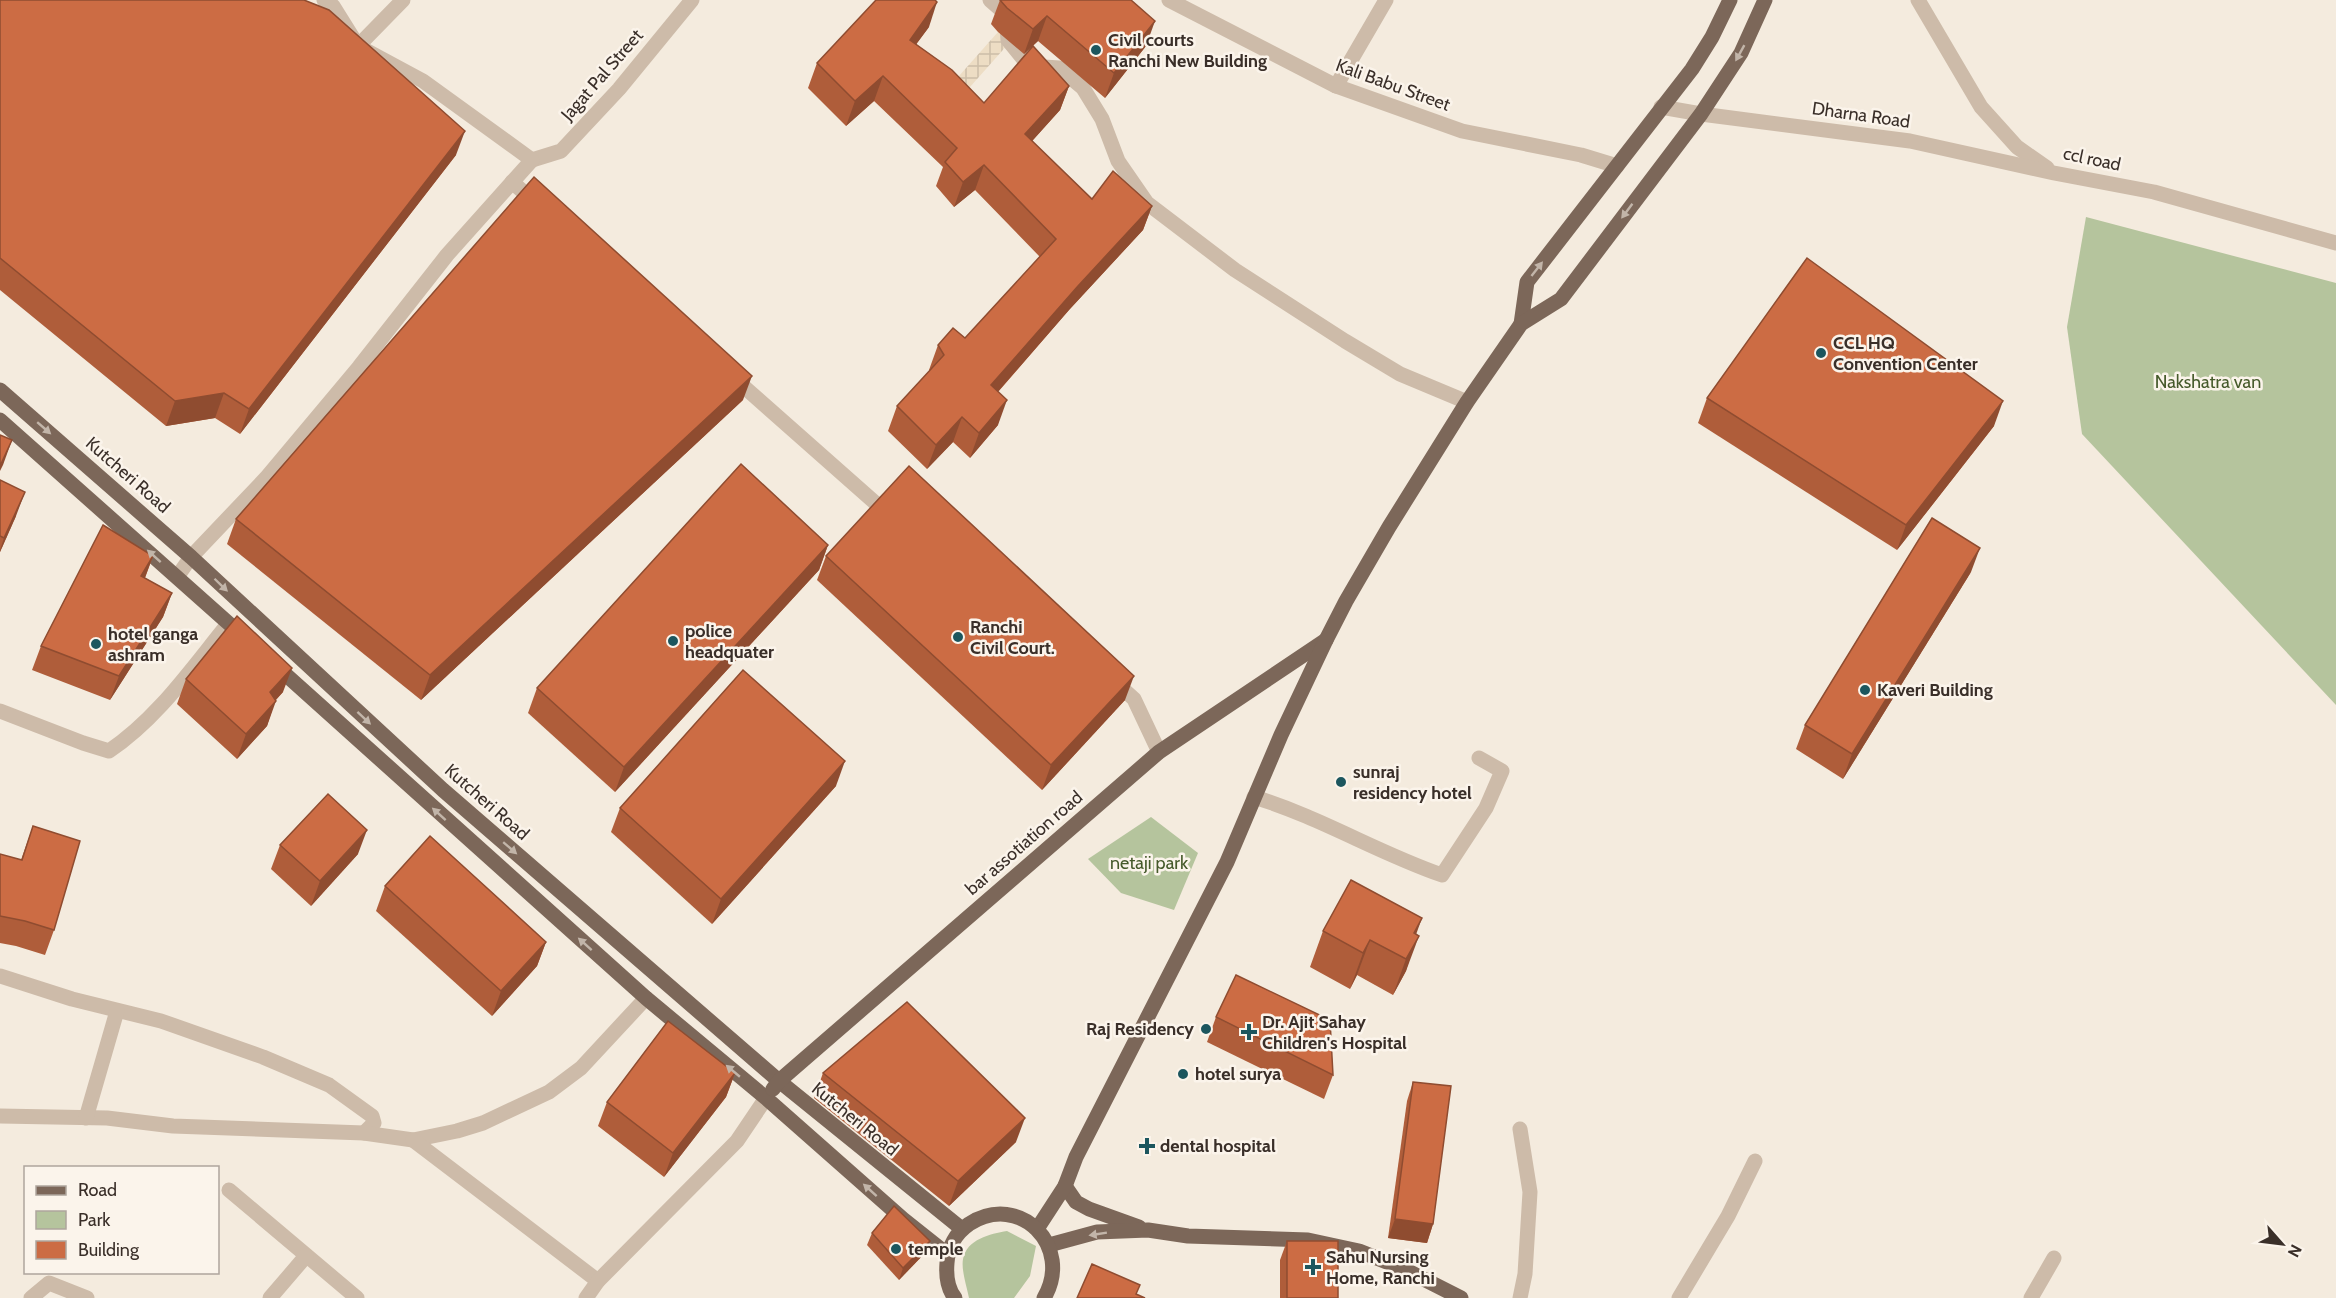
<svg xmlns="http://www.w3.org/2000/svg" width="2336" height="1298" font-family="Cabin,sans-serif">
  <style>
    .green { fill: #b5c49d }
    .plaza { fill: url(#plaza-grid) }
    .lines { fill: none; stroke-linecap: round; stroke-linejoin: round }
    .minor { stroke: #cdbba9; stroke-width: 15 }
    .major { stroke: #7c6759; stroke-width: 15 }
    .wall { fill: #af5d3a }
    .shaded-wall { fill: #8f4c30 }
    .building { fill: #cc6c44; stroke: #8f4c30; stroke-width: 1.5 }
    .oneway { fill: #c2b5a9 }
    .poi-dot { fill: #1c565e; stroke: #fbf4eb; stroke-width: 2 }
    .labels { text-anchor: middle; stroke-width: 5; stroke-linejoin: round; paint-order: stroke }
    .poi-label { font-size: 18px; font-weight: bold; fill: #3a2f29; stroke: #fbf4eb; text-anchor: start }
    .street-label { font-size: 18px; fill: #3a2f29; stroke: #fbf4eb }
    .park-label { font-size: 18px; fill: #465a2b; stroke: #fbf4eb }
  </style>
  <defs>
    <pattern id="plaza-grid" width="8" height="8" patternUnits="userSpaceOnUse" patternTransform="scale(1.5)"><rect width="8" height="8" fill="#edddc4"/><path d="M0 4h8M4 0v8" fill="none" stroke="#ccbea8"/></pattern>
  </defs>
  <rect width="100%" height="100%" fill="#f4ebde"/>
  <g class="green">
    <polygon points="2086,217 2336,283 2336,705 2082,434 2067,327"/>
    <polygon points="1151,817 1198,853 1174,910 1121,893 1088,859"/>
    <path d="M1007,1231L1036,1246L1030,1276L1014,1298H969C967,1287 961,1270 963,1259C967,1239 990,1234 1007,1231Z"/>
  </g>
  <polygon class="plaza" points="998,32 1010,42 954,105 943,94"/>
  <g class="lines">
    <g class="minor">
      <polyline points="990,0 1006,14 1008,40 1029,66 1059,68 1083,88 1102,119 1118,161 1147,203 1235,270 1345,341 1400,374 1467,402"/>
      <polyline points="1169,0 1336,86 1462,131 1581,155 1617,166"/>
      <polyline points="1918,0 1981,107 2017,147 2047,168"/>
      <polyline points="358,46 403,0"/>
      <polyline points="1336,86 1386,0"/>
      <polyline points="1661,107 1701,114 1910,141 2054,173 2154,192 2336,243"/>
      <polyline points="532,160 561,151 619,89 692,0"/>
      <polyline points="512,182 536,203"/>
      <polyline points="734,378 880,507 888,499"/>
      <polyline points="177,577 191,557 266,478 359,367 447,255 532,160 423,81 358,46 333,6 324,0"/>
      <polyline points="1113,680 1134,699 1159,752"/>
      <path d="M0,711L83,743L109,751C157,719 192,668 228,624"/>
      <path d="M1254,797C1320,817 1378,853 1442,875L1486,808L1502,771L1479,758"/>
      <polyline points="0,976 72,999 161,1021 263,1057 329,1085 372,1116 374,1123 364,1133"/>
      <polyline points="0,1116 107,1118 173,1126 364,1133 413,1140 457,1131 483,1123 549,1092 581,1068 646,998"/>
      <polyline points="86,1118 117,1011"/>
      <polyline points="413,1140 598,1281"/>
      <polyline points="229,1190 357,1298"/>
      <polyline points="31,1298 49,1283 87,1298"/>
      <polyline points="270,1298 306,1256"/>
      <polyline points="586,1298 598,1281 737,1141 766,1098"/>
      <polyline points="1520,1298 1525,1274 1530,1192 1520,1129"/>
      <polyline points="1679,1298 1728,1216 1755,1161"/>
      <polyline points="2031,1298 2054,1258"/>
    </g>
    <g class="major">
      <polyline points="1521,324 1527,282 1692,69 1712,37 1730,0"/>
      <polyline points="0,390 191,557 443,790 779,1081 962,1229"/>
      <polyline points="0,420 244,637"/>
      <polyline points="275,665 646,998 766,1098 903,1219 947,1254"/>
      <polyline points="773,1089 779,1081 1159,752 1326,640"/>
      <polyline points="1065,1186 1076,1202 1089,1209 1139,1227"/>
      <polyline points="1037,1229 1065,1186 1076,1157 1227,862 1281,735 1326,640 1346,601 1389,527 1467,402 1521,324 1561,299 1701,114 1741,53 1765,0"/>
      <polyline points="1049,1245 1097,1232 1148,1230 1188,1236 1308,1240 1359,1251 1402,1268 1461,1298"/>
      <path d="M955,1298C947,1288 946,1275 947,1263C948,1247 956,1233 969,1224C1020,1191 1074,1247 1044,1298"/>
    </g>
  </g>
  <g class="wall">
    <polygon points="0,0 456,155 240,434 215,418 166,426 0,290"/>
    <polygon points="1000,0 1146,46 1105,98 1038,41 1024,54 998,32 991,24"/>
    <polygon points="929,27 916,44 984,103 1069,86 1060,110 1032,141 1092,199 1152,206 1143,230 1069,310 998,392 998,425 970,458 953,442 927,469 888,431 897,406 930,371 929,370 938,345 965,338 1040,257 975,190 954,207 936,186 943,167 874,101 846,126 808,88 817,63"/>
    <polygon points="1707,398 1994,426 1897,550 1698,423"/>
    <polygon points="743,400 421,700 227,544 236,519"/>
    <polygon points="0,480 16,516 0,552"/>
    <polygon points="828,545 819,570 615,792 528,713 537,688"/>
    <polygon points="153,556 145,578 172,593 163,617 110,700 32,670 41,646"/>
    <polygon points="826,556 1125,700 1042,790 817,580"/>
    <polygon points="1971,572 1843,779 1796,749 1805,725"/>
    <polygon points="186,679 283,692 275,701 267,726 237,759 177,704"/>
    <polygon points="836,786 712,924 611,832 620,808"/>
    <polygon points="33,826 54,930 45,955 16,946 0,943 0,854 21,860"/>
    <polygon points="280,845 358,854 311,906 271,869"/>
    <polygon points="385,886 546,942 537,966 492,1016 376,911"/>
    <polygon points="1323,931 1416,934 1406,971 1393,995 1357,975 1350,989 1310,967"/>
    <polygon points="1216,1017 1333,1075 1324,1099 1207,1042"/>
    <polygon points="735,1073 726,1097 664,1177 598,1126 607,1102"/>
    <polygon points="823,1073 1016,1142 949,1206 814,1098"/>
    <polygon points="1413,1082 1433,1224 1427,1243 1388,1238 1407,1101"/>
    <polygon points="872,1233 930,1241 925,1253 899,1280 867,1245"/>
    <polygon points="1287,1241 1338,1298 1280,1298 1280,1260"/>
  </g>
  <g class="shaded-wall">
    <polygon points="937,2 929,27 901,65 910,40"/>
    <polygon points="1047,16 1038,41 1024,54 1033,29"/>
    <polygon points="1155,21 1146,46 1105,98 1114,73"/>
    <polygon points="883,76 874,101 846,126 855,101"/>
    <polygon points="1069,86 1060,110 1016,159 1025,134"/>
    <polygon points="465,131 456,155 240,434 249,409"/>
    <polygon points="984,165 975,190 954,207 963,182"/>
    <polygon points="1152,206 1143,230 1069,310 982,410 991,385 1078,286"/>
    <polygon points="752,376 743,400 421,700 430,675"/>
    <polygon points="224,393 215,418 166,426 175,401"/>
    <polygon points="1007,400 998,425 970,458 979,433"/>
    <polygon points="2003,401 1994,426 1897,550 1906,525"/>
    <polygon points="962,417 953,442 927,469 936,445"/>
    <polygon points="12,440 3,465 0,471 0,466"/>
    <polygon points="25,492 16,516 0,552 0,550 4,538"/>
    <polygon points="828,545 819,570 615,792 624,767"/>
    <polygon points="1980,548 1971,572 1843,779 1852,754"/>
    <polygon points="153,556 144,580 141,576"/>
    <polygon points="172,593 163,617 110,700 119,676"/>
    <polygon points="292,668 283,692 261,716 270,692"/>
    <polygon points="1134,676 1125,700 1042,790 1051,765"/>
    <polygon points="276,701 267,726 237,759 246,734"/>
    <polygon points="845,761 836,786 712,924 721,899"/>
    <polygon points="367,830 358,854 311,906 320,881"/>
    <polygon points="1422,918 1409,954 1414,933"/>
    <polygon points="1419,936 1406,971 1393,995 1406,959"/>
    <polygon points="1370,940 1357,975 1350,989 1363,953"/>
    <polygon points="546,942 537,966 492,1016 501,991"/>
    <polygon points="735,1073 726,1097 664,1177 673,1153"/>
    <polygon points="1025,1118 1016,1142 949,1206 958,1181"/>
    <polygon points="1395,1219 1433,1224 1427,1243 1388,1238"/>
    <polygon points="930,1241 925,1253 899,1280 903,1268"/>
  </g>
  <g class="building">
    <polygon points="0,0 304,0 329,10 465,131 249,409 224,393 175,401 0,258"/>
    <polygon points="876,0 935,0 937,2 910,40 952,70 984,103 1033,46 1069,86 1025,134 1092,199 1113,171 1152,206 1078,286 991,385 1007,400 979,433 962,417 936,445 897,406 944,355 938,345 953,328 965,338 1056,239 984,165 963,182 945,162 957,148 883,76 855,101 817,63"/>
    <polygon points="1000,0 1131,0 1155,21 1114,73 1047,16 1033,29 1007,8"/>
    <polygon points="534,177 752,376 430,675 236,519"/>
    <polygon points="1807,258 2003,401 1906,525 1707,398"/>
    <polygon points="0,435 12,440 0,466"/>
    <polygon points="741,464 828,545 624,767 537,688"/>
    <polygon points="909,466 1134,676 1051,765 826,556"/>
    <polygon points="0,480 25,492 4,538 0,536"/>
    <polygon points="1932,518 1980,548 1852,754 1805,725"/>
    <polygon points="103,525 153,556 141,576 172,593 119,676 41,646"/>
    <polygon points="237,616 292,668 270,692 276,701 246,734 186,679"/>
    <polygon points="743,670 845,761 721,899 620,808"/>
    <polygon points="328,794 367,830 320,881 280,845"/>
    <polygon points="33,826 80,841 54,930 25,921 0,916 0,854 22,860"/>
    <polygon points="430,836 546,942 501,991 385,886"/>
    <polygon points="1351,880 1422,918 1414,933 1419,936 1406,959 1370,940 1363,953 1323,931"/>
    <polygon points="1236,975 1330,1020 1333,1075 1216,1017"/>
    <polygon points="907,1002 1025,1118 958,1181 823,1073"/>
    <polygon points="668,1021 735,1073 673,1153 607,1102"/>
    <polygon points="1413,1082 1451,1086 1433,1224 1395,1219"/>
    <polygon points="894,1206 930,1241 903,1268 872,1233"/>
    <rect x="1287" y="1241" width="51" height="57"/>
    <polygon points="1092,1264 1140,1285 1136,1294 1145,1298 1077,1298"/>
  </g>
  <defs><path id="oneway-solid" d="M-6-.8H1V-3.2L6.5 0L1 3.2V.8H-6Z" transform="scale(1.5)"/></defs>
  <g class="oneway">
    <use href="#oneway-solid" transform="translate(1740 53) rotate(119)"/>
    <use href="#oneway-solid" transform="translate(1627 211) rotate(127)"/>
    <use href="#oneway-solid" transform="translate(1537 269) rotate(-52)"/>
    <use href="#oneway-solid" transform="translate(44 428) rotate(41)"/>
    <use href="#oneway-solid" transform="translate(154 556) rotate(-138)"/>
    <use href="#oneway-solid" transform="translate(221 585) rotate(44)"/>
    <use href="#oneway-solid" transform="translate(364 718) rotate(43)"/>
    <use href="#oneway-solid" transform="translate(439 814) rotate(-138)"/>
    <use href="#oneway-solid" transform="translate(510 848) rotate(41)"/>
    <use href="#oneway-solid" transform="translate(585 944) rotate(-138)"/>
    <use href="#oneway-solid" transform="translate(733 1071) rotate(-140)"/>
    <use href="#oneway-solid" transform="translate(870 1190) rotate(-138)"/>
    <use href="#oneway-solid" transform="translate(1098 1234) rotate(171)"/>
  </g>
  <g class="poi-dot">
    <circle cx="1096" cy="50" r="6"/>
    <circle cx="1821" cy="353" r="6"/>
    <circle cx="958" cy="637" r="6"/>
    <circle cx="673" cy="641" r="6"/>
    <circle cx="96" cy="644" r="6"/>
    <circle cx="1865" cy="690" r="6"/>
    <circle cx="1341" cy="782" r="6"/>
    <circle cx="1206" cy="1029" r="6"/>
    <path d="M1246 1023h6v6h6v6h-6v6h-6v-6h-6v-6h6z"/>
    <circle cx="1183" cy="1074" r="6"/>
    <path d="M1144 1137h6v6h6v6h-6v6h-6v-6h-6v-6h6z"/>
    <circle cx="896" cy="1249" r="6"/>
    <path d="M1310 1258h6v6h6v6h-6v6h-6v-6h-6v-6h6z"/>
  </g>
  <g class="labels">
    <g class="poi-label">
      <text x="1108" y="46">Civil courts<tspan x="1108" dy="21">Ranchi New Building</tspan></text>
      <text x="1833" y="349">CCL HQ<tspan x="1833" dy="21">Convention Center</tspan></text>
      <text x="970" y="633">Ranchi<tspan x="970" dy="21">Civil Court.</tspan></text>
      <text x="685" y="637">police<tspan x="685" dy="21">headquater</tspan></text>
      <text x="108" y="640">hotel ganga<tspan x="108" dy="21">ashram</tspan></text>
      <text x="1877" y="696">Kaveri Building</text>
      <text x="1353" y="778">sunraj<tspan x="1353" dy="21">residency hotel</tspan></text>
      <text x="1262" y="1028">Dr. Ajit Sahay<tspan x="1262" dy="21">Children's Hospital</tspan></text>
      <text x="1194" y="1035" text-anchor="end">Raj Residency</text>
      <text x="1195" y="1080">hotel surya</text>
      <text x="1160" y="1152">dental hospital</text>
      <text x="908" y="1255">temple</text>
      <text x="1326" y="1263">Sahu Nursing<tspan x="1326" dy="21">Home, Ranchi</tspan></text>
    </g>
    <g class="street-label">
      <text transform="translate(602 75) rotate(-49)" y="6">Jagat Pal Street</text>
      <text transform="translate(1393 85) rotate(20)" y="6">Kali Babu Street</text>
      <text transform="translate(1861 115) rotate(8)" y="6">Dharna Road</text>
      <text transform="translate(2092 159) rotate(12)" y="6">ccl road</text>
      <text transform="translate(128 475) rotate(41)" y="6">Kutcheri Road</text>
      <text transform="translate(487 802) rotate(41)" y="6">Kutcheri Road</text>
      <text transform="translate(1024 843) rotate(-41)" y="6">bar assotiation road</text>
      <text transform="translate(855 1119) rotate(39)" y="6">Kutcheri Road</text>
    </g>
    <g class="park-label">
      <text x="2208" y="388">Nakshatra van</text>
      <text x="1149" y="869">netaji park</text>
    </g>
  </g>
  <rect x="24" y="1166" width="195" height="108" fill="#fbf4eb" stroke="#aea59d" stroke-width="1.5"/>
  <rect x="36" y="1186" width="30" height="9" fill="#7c6759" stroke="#aea59d" stroke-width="1.5"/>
  <text x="78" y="1196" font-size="18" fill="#3a2f29">Road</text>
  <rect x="36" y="1211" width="30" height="18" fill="#b5c49d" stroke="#aea59d" stroke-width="1.5"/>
  <text x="78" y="1226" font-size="18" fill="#3a2f29">Park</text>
  <rect x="36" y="1241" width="30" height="18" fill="#cc6c44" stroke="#aea59d" stroke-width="1.5"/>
  <text x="78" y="1256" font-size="18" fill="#3a2f29">Building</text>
  <g transform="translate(2282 1244) rotate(118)" stroke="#fbf4eb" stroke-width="4.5" paint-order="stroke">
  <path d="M0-4.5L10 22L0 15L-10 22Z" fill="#3a2f29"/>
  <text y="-9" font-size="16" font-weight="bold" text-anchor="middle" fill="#3a2f29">N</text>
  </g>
</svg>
